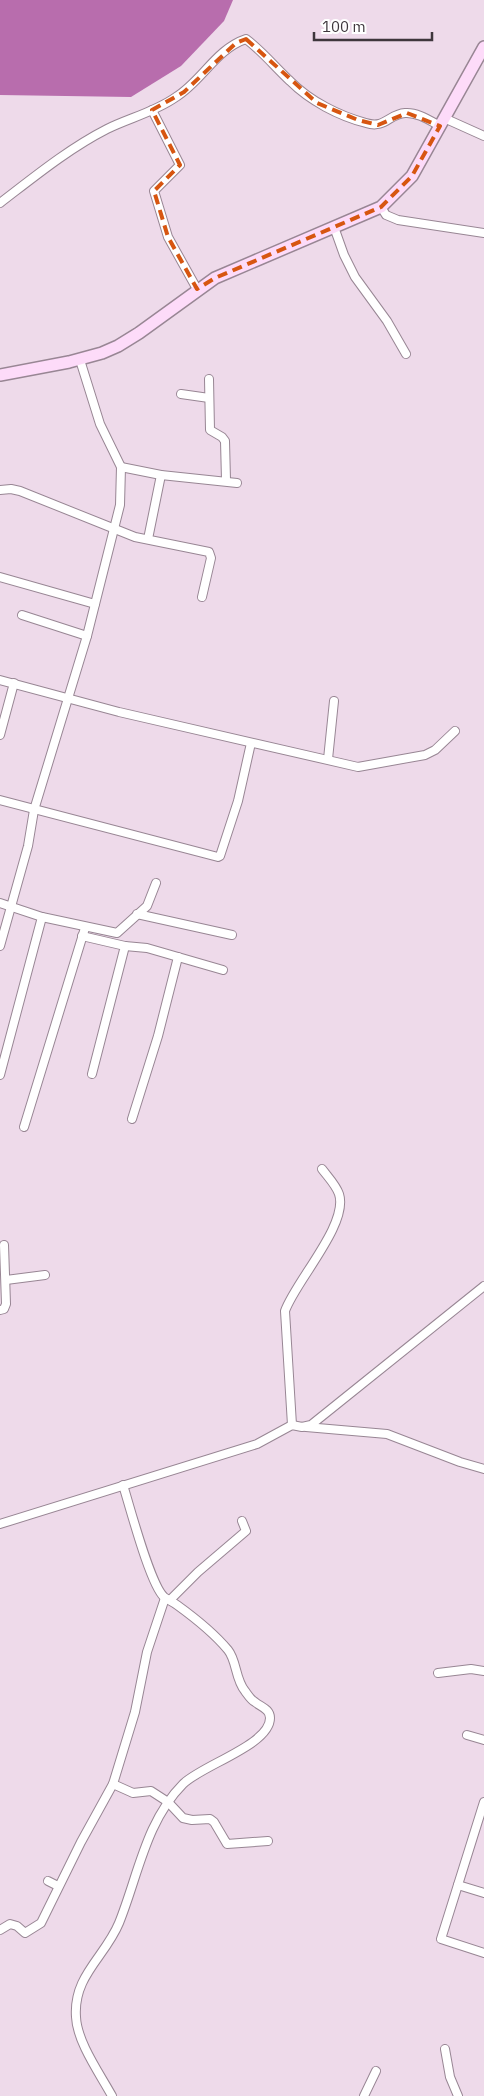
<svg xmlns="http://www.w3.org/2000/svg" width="484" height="2096" font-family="'IBM Plex Sans',sans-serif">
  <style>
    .water { fill: #b86dad }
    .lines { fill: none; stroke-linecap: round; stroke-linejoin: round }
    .minor-casing { stroke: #988694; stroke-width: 10 }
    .secondary-casing { stroke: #988694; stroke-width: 14 }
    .minor { stroke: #fff; stroke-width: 8 }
    .secondary { stroke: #fddbf9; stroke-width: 11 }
    .marked { fill: none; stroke: #d75611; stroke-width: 4; stroke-dasharray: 10 6; stroke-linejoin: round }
  </style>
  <rect width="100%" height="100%" fill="#eedaea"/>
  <polygon class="water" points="0,0 233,0 224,21 181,66 131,97 0,95"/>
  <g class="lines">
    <g class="minor-casing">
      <g id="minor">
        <polyline points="152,110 180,165 154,191 168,237 197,289"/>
        <polyline points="444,118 484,136"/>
        <path d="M0,203C34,177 68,149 107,129C129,118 155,112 176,97C202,81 216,49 246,39C262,51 275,67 290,81C310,101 339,116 366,123C385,129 389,114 405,113C417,112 429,120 440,126"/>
        <polyline points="381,207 386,215 398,220 484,233"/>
        <polyline points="334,227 344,255 355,277 387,321 406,354"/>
        <polyline points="209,379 210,430 222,437 225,441 226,480"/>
        <polyline points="181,394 209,398"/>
        <polyline points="121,467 161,475 237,483"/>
        <polyline points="0,490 11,489 20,491 135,537 209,552 211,558 202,597"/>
        <polyline points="148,539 161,475"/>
        <polyline points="0,577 95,604"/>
        <polyline points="22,615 87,636"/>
        <polyline points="0,680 119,712 358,767 425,755 435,750 455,731"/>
        <polyline points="0,735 14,683"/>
        <polyline points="328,759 334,701"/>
        <polyline points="0,800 218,857 220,856 238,801 251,743"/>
        <polyline points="0,903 42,917 117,933 147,906 156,883"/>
        <polyline points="137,914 232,935"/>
        <polyline points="82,936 125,946 92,1074"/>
        <polyline points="0,946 28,846 34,810 87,636 120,505 121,467 100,424 80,360"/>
        <polyline points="125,946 147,948 223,970"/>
        <polyline points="0,1075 42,917"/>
        <polyline points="132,1119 158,1036 178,957"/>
        <polyline points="24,1127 85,928"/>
        <polyline points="6,1280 45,1275"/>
        <polyline points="0,1310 4,1309 6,1304 4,1245"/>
        <path d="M292,1425L285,1311C295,1282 349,1224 339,1194C336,1185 328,1177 322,1169"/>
        <polyline points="306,1427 387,1434 460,1462 484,1469"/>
        <polyline points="0,1524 257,1444 292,1425 302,1427 311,1425 484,1286"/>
        <polyline points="170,1600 198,1572 246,1531 242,1521"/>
        <polyline points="438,1673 471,1669 484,1671"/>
        <polyline points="467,1735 484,1740"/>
        <polyline points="113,1784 133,1793 151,1791 168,1802 183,1818 192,1820 210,1819 214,1822 227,1844 268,1841"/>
        <polyline points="484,1802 441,1939 484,1953"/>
        <polyline points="48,1881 58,1886"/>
        <polyline points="458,1885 484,1893"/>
        <polyline points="0,1930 10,1924 17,1926 25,1933 41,1923 81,1842 113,1784 135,1712 147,1652 165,1598"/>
        <polyline points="445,2049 450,2077 458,2096"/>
        <path d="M112,2096C100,2074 77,2042 76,2017C73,1976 105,1957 119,1923C138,1876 146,1821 183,1784C202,1765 270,1745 270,1718C270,1709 261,1707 255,1702C251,1700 248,1695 245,1691C235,1679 237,1661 228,1650C213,1632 195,1618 177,1605C173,1602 168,1600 164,1597C150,1584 130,1507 123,1485"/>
        <polyline points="364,2096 376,2071"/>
      </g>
    </g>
    <g class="secondary-casing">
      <polyline id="secondary" points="0,375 69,362 102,353 118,346 139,333 215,278 381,207 412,176 484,47"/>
    </g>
    <use href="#minor" class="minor"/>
    <use href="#secondary" class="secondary"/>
  </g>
  <path class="marked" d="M246,39L317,103L358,120L378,125L407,113L440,126L412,176L381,207L215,278L197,289L168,237L154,191L180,165L152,110L184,92L236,43Z"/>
  <path d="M314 32v8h118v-8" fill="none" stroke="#3e363c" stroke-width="2.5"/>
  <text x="322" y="32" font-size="15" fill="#3e363c" stroke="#ffffff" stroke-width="4" paint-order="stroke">100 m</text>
</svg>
